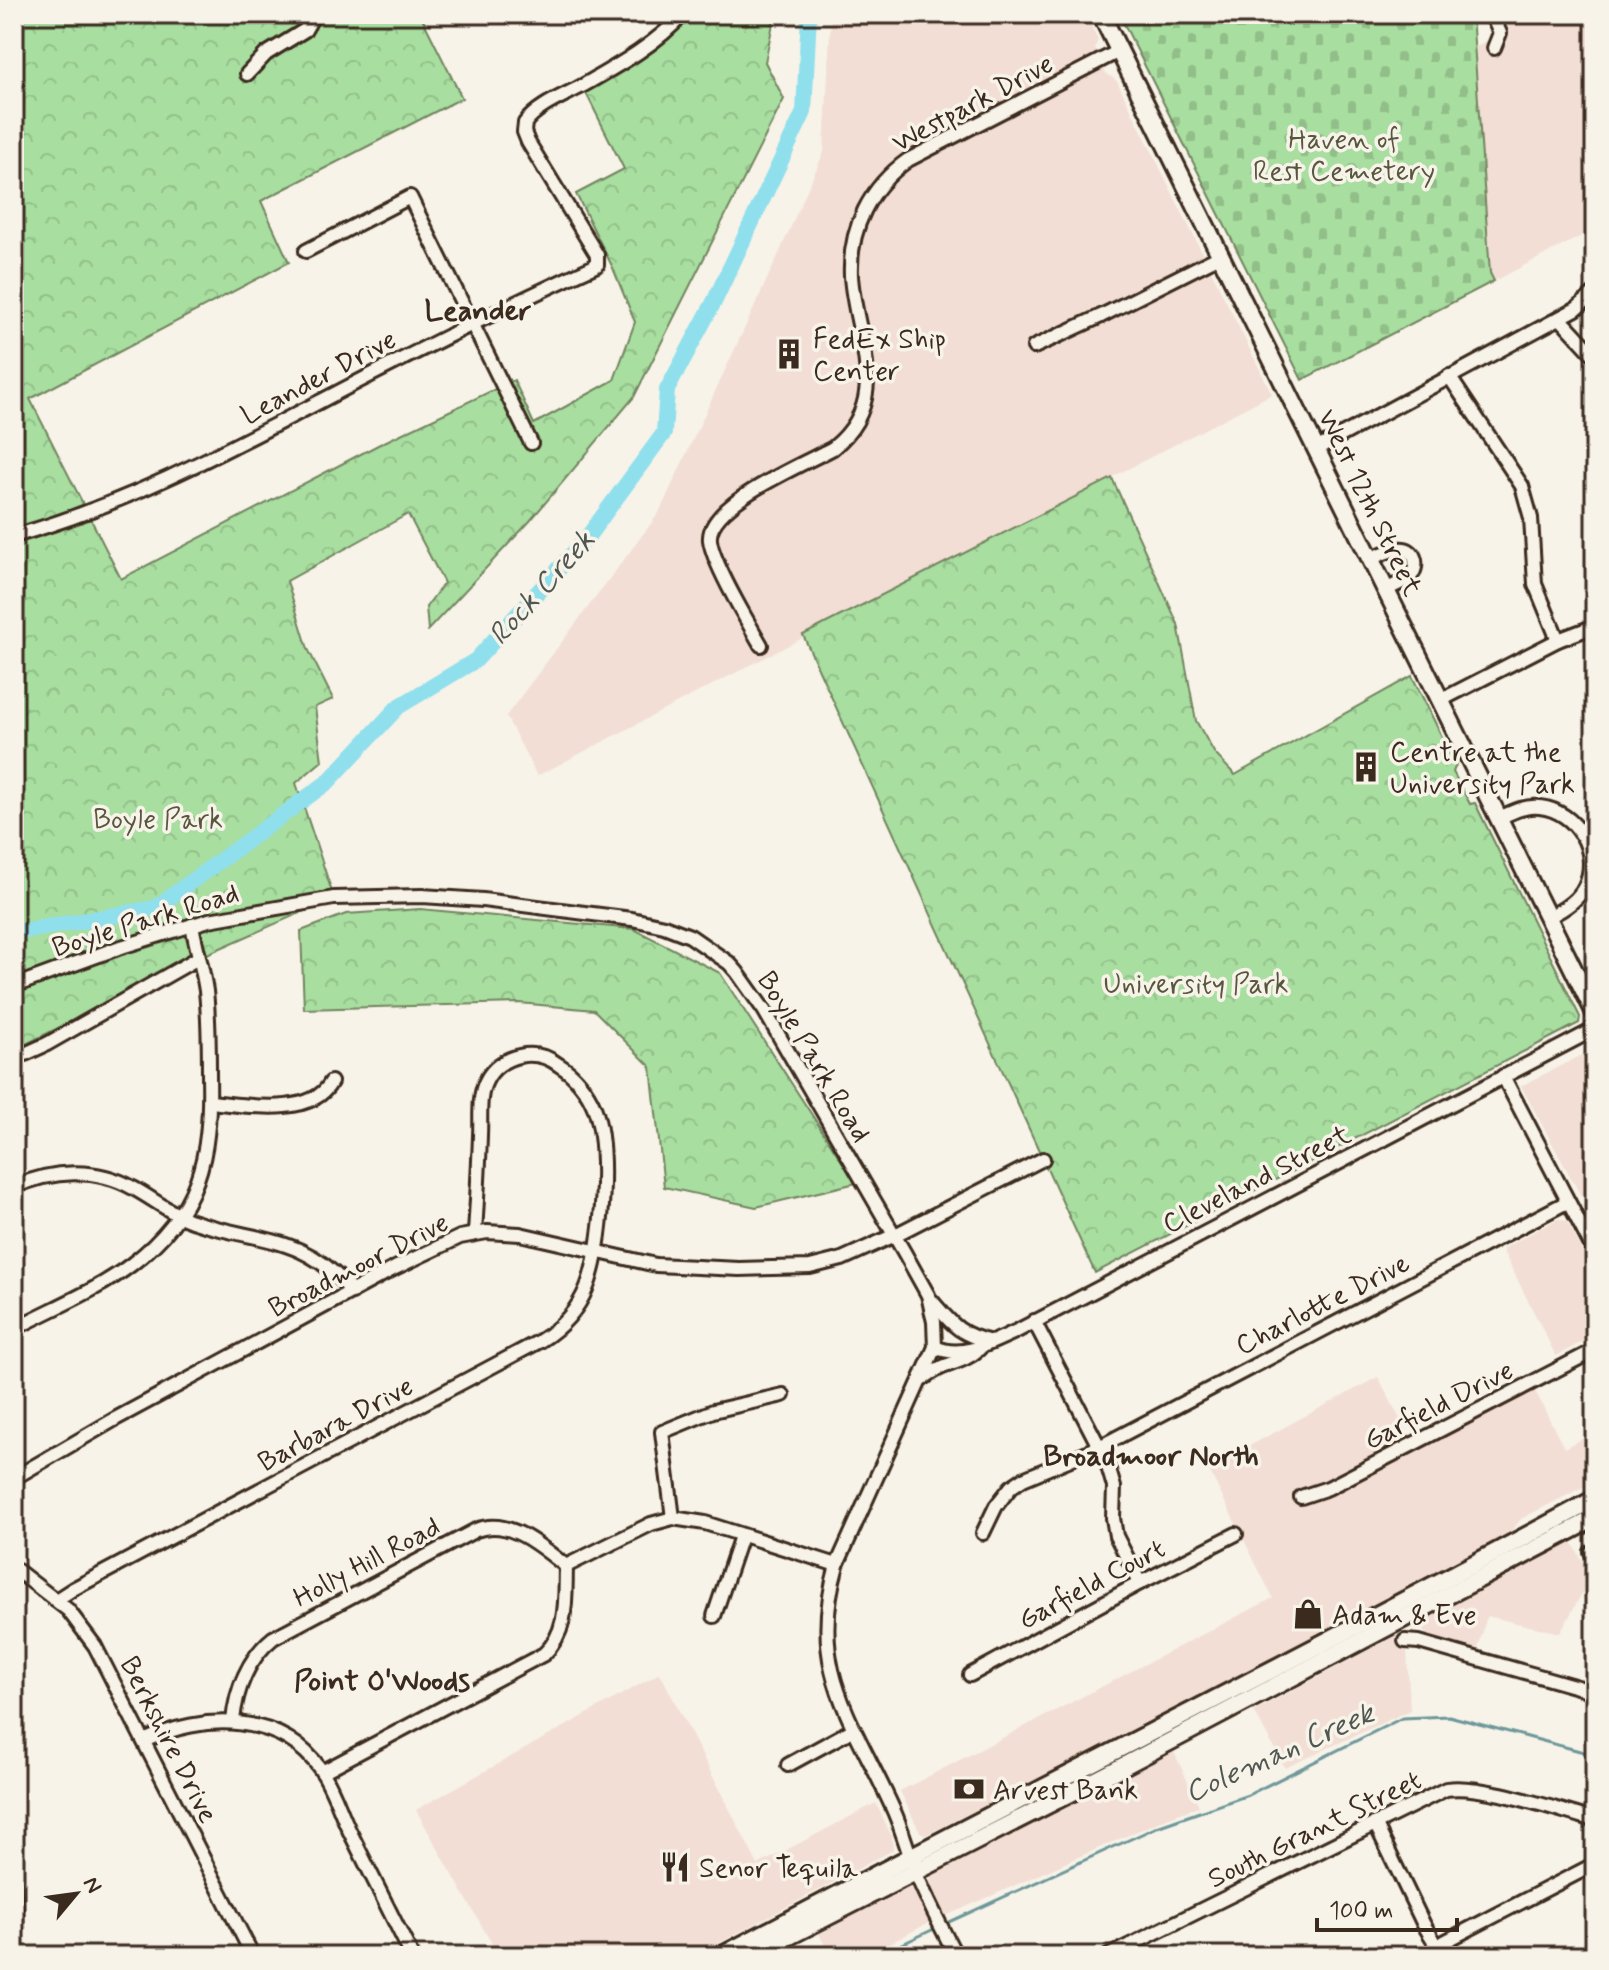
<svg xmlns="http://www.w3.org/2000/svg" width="1609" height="1970" font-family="Mynerve,sans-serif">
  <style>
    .built { fill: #f2ded4 }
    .forest { fill: url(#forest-crowns); stroke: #72845f; stroke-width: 2 }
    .cemetery { fill: url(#cemetery-stones); stroke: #72845f; stroke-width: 2 }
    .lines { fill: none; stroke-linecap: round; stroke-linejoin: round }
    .stream { stroke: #6e979a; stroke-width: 3 }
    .river { stroke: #90dfed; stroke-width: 16 }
    .minor-casing { stroke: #3b2a1e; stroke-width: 18 }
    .major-casing { stroke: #3b2a1e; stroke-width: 22 }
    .minor { stroke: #f7f3e8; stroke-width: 12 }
    .major { stroke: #f7f3e8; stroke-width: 16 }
    .labels { text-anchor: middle; stroke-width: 7; stroke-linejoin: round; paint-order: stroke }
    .street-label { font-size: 28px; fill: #3b2a1e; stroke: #f7f3e8 }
    .park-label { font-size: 28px; fill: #56573e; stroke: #f7f3e8 }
    .poi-label { font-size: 28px; fill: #3b2a1e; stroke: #f7f3e8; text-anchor: start }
    .neighbourhood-label { font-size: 30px; font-weight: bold; fill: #3b2a1e; stroke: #f7f3e8 }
    .water-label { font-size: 30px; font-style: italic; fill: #505752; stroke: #f7f3e8 }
  </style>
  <defs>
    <pattern id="forest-crowns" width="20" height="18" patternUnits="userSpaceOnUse" patternTransform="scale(2)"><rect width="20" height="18" fill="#a8dea0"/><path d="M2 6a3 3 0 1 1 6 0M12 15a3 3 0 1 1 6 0" fill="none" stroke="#92bf89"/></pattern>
    <pattern id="cemetery-stones" width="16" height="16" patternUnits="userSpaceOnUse" patternTransform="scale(2)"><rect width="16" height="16" fill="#a8dea0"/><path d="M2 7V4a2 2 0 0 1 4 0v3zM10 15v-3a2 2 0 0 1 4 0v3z" fill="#92bf89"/></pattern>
  </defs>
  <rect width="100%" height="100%" fill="#f7f3e8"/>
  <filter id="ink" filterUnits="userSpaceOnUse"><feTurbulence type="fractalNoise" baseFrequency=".0125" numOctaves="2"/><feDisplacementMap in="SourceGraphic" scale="16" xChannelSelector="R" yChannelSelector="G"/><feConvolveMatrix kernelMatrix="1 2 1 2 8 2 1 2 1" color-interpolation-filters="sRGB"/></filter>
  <g filter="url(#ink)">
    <g class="built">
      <polygon points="831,14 1086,14 1098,40 1095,48 1106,73 1117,81 1272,394 537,776 506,716 659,513 777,258 824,152"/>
      <polygon points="1491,14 1595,14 1595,229 1494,281 1490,273 1475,47 1500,33"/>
      <polygon points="1594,1049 1595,1191 1582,1198 1521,1086"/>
      <polygon points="1558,1219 1567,1221 1595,1275 1595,1335 1556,1356 1502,1249"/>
      <polygon points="1378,1377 1413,1444 1531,1383 1564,1448 1595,1432 1595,1481 1521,1519 1509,1534 1068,1764 926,1835 920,1832 900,1791 1273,1598 1208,1468"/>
      <polygon points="1572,1542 1591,1577 1560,1633 1487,1616 1477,1652 1429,1638 1419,1623"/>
      <polygon points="1395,1636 1399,1645 1407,1651 1410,1710 1285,1768 1254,1711"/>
      <polygon points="660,1673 758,1865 876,1803 892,1838 893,1850 695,1956 499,1956 416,1810"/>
      <polygon points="1174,1752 1199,1806 1167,1818 941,1918 926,1887 932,1876"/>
      <polygon points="911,1884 930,1922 866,1956 830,1956 817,1929"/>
    </g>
    <g class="forest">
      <polygon points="14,14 420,14 462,98 261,201 289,262 30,399 121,579 378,445 514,380 534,424 614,380 635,322 613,268 576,194 624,169 584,89 689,21 693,14 775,14 765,62 784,99 634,397 530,521 428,630 426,607 444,583 408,514 287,581 308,649 333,699 315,707 322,761 296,783 334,898 198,958 14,1050"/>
      <polygon points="1112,478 1178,624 1196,721 1215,754 1235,775 1412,676 1456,765 1453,772 1470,804 1475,803 1580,1017 1579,1023 1095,1273 803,635"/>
      <polygon points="420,909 634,929 720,973 856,1183 756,1207 664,1187 651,1067 594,1010 519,1003 304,1009 301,931 346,914"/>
    </g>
    <polygon class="cemetery" points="1119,14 1472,14 1490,273 1494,281 1302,380"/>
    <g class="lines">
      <g class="stream">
        <polyline points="947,1923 1157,1827 1248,1795 1402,1718 1449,1716 1595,1755"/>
        <polyline points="877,1956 934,1929"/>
      </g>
      <polyline class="river" points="14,933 155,908 328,782 398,707 476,660 586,539 664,433 667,390 714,302 804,112 809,14"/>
      <g class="minor-casing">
        <g id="minor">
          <polyline points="1491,14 1500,33 1494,48"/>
          <polyline points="247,74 266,54 305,30 314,14"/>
          <polyline points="306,251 410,197 531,443"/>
          <polyline points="1560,318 1595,356"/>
          <polyline points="1034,347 1101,316 1220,256"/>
          <polyline points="1449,376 1522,486 1531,518 1535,584 1558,640"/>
          <polyline points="1316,449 1576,309 1595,293"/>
          <path d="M14,536C142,500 256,434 373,374C447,336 522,299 597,265V255L528,142L524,132L525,123C537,106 564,96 582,86C617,66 657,44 683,14"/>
          <path d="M1370,559C1383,554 1409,538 1415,560C1416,565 1415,569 1413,573C1408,581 1393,586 1385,590"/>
          <path d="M761,645C748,622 713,564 710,540C706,504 804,464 833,448C894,399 855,338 851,276C849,228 870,187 908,160L1119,51"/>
          <polyline points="1441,700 1558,640 1595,626"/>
          <path d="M1499,818C1512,812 1525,805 1540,807C1576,811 1601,852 1585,886C1578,901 1563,910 1548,917"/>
          <path d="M14,986L118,948L209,920L334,898L422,896L483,900L632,919L664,926L690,936L729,963L737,972L764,1010L904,1252L928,1295L934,1322L935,1347L837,1565C807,1669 852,1718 893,1809C902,1829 908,1851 916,1873C927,1901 942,1928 956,1956"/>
          <polyline points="14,1059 47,1044 198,958"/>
          <polyline points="1503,1076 1595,1253"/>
          <path d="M210,1102C244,1105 312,1118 331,1082"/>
          <path d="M14,1187C52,1170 96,1167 133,1188C152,1198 171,1214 192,1221C257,1243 304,1233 352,1292"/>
          <path d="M931,1300C952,1324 959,1335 992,1342"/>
          <polyline points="1034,1321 1106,1460 1114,1487 1113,1518 1116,1536 1140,1583"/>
          <path d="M14,1329C53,1308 97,1291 132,1264C200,1212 211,1157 209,1076C209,1048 209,1019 206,991C203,969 196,947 192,925"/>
          <path d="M935,1347C962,1360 992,1342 1017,1331L1595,1029"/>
          <path d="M923,1379C944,1361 960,1366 979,1349"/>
          <polyline points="14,1478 117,1418 395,1268 460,1237 487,1232 520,1234 656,1265 739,1269 810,1267 842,1259 895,1235 1043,1159"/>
          <polyline points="1301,1497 1328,1488 1595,1350"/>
          <polyline points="673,1518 662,1432 713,1411 783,1395"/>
          <polyline points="983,1533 996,1506 1011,1487 1023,1479 1099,1447 1567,1202"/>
          <polyline points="1591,1552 1595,1556"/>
          <polyline points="566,1566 651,1524 673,1518 705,1523 837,1565"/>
          <polyline points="14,1568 68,1610 95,1646 253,1956"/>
          <path d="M56,1600L73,1589L540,1341C561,1328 577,1312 587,1287C603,1247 610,1147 594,1107C587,1090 574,1074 559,1065C547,1056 533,1053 519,1056C505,1059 492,1068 486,1081C478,1096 481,1118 480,1135C479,1168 477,1200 475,1233"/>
          <polyline points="714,1616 741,1536"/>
          <polyline points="1405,1641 1419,1642 1595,1692"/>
          <polyline points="970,1675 1140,1583 1236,1534"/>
          <path d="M233,1721C236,1690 248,1658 273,1638L476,1530C510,1517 541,1547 566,1566"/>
          <path d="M144,1741C202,1713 281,1712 321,1770C334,1789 341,1815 352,1836C372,1876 392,1916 412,1956"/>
          <polyline points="788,1765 854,1729"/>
          <path d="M322,1772L544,1654C569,1631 565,1597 566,1566"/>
          <polyline points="1375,1823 1424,1925 1441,1952"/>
          <polyline points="14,1881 18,1956"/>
          <path d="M1108,1956L1446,1789C1481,1783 1557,1810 1595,1820"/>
          <polyline points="1432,1956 1441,1952 1444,1942 1595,1864"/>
        </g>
      </g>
      <g class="major-casing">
        <g id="major">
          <polyline points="1101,14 1595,1013"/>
          <path d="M721,1956C1011,1802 1306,1656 1595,1499"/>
          <polyline points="750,1956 1112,1772 1595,1518"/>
        </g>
      </g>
      <use href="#minor" class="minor"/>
      <use href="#major" class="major"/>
    </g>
  </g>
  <defs>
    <g id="building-bare" transform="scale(2.4)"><path d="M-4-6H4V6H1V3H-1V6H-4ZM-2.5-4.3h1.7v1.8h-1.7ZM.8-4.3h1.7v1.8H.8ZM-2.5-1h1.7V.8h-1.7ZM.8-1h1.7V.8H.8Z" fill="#3b2a1e" stroke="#f7f3e8" stroke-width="2.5" paint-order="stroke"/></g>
    <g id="shop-bare" transform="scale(2.4)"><path d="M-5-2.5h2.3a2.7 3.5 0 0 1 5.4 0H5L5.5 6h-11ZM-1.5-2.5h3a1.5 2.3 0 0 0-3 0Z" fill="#3b2a1e" stroke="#f7f3e8" stroke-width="2.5" paint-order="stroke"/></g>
    <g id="bank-bare" transform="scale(2.4)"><path d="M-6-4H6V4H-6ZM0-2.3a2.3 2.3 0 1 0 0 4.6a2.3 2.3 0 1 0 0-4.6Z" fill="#3b2a1e" stroke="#f7f3e8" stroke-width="2.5" paint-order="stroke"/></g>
    <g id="restaurant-bare" transform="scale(2.4)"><path d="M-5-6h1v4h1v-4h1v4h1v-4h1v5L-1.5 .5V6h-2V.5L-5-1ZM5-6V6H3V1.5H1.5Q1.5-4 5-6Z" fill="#3b2a1e" stroke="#f7f3e8" stroke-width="2.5" paint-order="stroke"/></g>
  </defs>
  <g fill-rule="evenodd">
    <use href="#building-bare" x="789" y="354"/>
    <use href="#building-bare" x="1366" y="767"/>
    <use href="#shop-bare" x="1308" y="1614"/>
    <use href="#bank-bare" x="969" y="1789"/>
    <use href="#restaurant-bare" x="675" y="1867"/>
  </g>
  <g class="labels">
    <g class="street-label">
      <text transform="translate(972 102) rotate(-28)" y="10">Westpark Drive</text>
      <text transform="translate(318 376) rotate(-28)" y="10">Leander Drive</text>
      <text transform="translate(1371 502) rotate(64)" y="10">West 12th Street</text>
      <text transform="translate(145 919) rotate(-17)" y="10">Boyle Park Road</text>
      <text transform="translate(815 1056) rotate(59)" y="10">Boyle Park Road</text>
      <text transform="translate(1256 1178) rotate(-27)" y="10">Cleveland Street</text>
      <text transform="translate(358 1264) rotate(-27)" y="10">Broadmoor Drive</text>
      <text transform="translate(1322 1303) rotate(-27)" y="10">Charlotte Drive</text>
      <text transform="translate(1438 1404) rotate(-27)" y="10">Garfield Drive</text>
      <text transform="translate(335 1423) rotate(-28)" y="10">Barbara Drive</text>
      <text transform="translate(366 1561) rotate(-28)" y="10">Holly Hill Road</text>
      <text transform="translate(1091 1583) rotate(-28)" y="10">Garfield Court</text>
      <text transform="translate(170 1739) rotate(63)" y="10">Berkshire Drive</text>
      <text transform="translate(1314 1828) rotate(-26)" y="10">South Grant Street</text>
    </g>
    <g class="park-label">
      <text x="1344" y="148">Haven of<tspan x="1344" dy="32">Rest Cemetery</tspan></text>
      <text x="158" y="828">Boyle Park</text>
      <text x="1196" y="993">University Park</text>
    </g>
    <g class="poi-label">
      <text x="813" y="348">FedEx Ship<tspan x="813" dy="32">Center</tspan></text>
      <text x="1390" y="761">Centre at the<tspan x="1390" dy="32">University Park</tspan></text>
      <text x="1332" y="1624">Adam &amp; Eve</text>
      <text x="993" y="1799">Arvest Bank</text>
      <text x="699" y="1877">Senor Tequila</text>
    </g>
    <g class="neighbourhood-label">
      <text x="478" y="320">Leander</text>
      <text x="1151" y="1465">Broadmoor North</text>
      <text x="382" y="1690">Point O'Woods</text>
    </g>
    <g class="water-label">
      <text transform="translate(541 587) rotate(-48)" y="10">Rock Creek</text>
      <text transform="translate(1279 1752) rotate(-24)" y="10">Coleman Creek</text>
    </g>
  </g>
  <rect width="1609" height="1970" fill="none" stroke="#f7f3e8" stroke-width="48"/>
  <rect x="24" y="24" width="1561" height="1922" fill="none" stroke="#3b2a1e" stroke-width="3" filter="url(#ink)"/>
  <g transform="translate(76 1894) rotate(61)" stroke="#f7f3e8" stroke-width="6" paint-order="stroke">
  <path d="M0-6L14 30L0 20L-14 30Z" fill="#3b2a1e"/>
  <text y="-12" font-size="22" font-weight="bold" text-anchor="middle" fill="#3b2a1e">N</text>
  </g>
  <path d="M1317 1918v12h140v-12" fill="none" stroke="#3b2a1e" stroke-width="4"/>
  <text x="1329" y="1918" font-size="24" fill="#3b2a1e" stroke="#f7f3e8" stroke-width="6" paint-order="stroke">100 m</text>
</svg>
